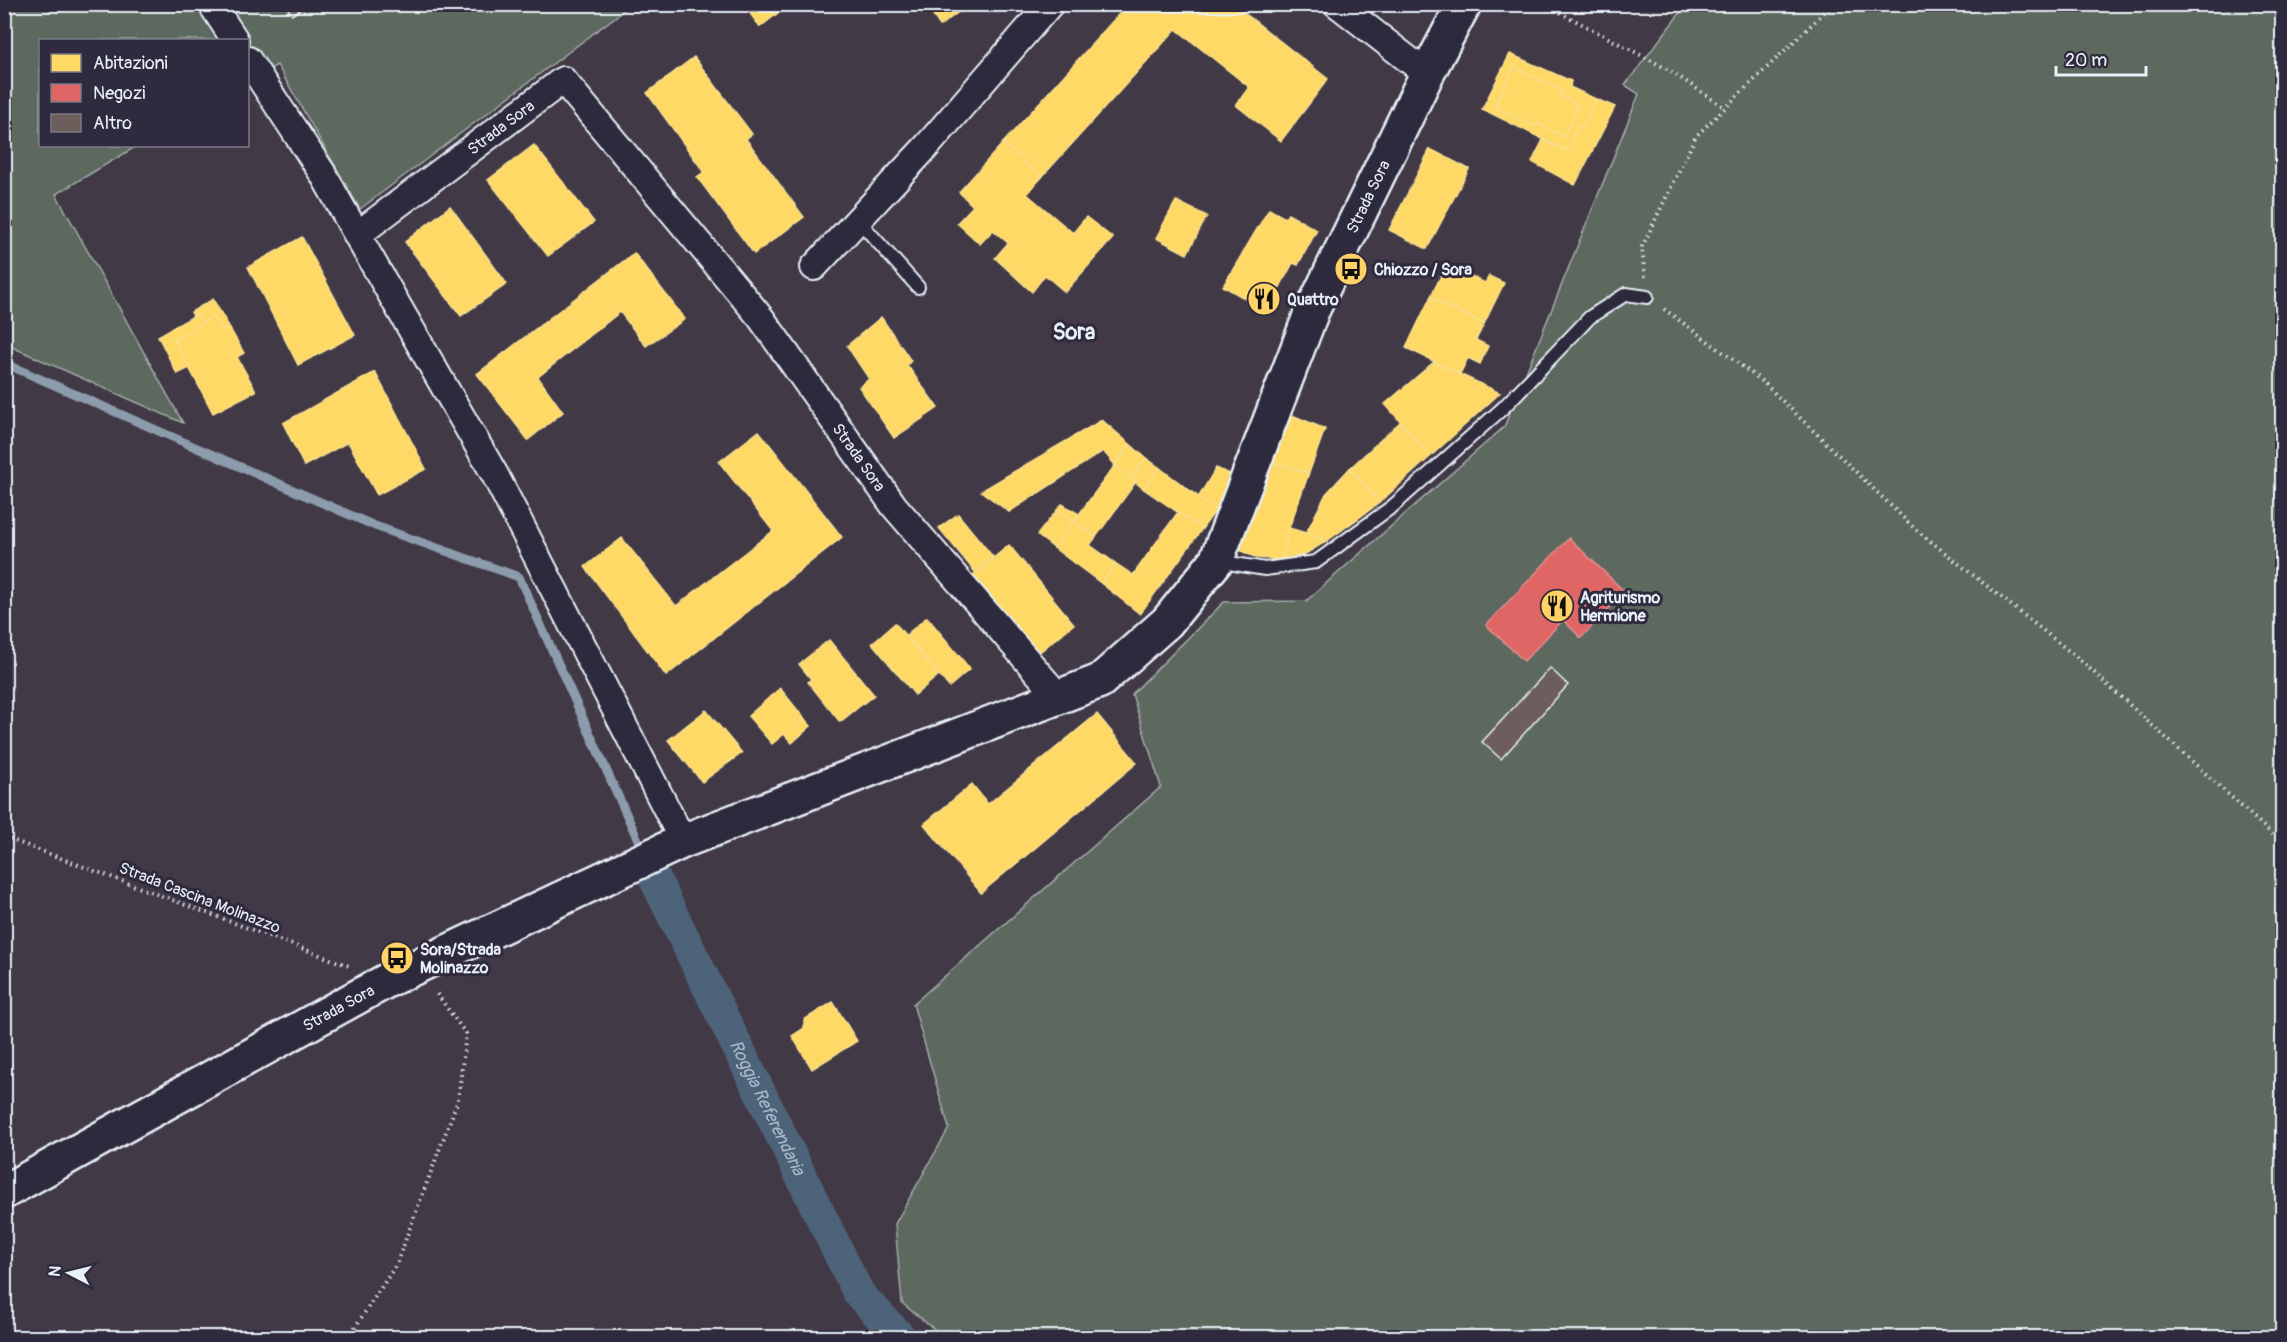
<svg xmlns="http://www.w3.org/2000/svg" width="2287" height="1342" font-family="Pangolin,sans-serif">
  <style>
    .green { fill: #5d695e; stroke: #a2adab; stroke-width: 1.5 }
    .homes { fill: #ffd966; stroke: #f8e092; stroke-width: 1.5; fill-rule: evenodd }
    .shops { fill: #e06666; stroke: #e29092; stroke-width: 1.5 }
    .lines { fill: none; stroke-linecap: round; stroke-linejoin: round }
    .stream { stroke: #8c9cac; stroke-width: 9 }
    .canal { stroke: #4e637a; stroke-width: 32 }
    .building { fill: #6d5d5b; stroke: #e8f1f8; stroke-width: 1.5 }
    .lane-casing { stroke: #e8f1f8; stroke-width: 16 }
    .street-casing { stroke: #e8f1f8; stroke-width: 30 }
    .secondary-casing { stroke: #e8f1f8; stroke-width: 38 }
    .path { stroke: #e8f1f8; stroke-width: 4; stroke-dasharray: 1.5 4.5; stroke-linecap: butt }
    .lane { stroke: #2f2a3d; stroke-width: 12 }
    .street { stroke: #2f2a3d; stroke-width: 26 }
    .secondary { stroke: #2f2a3d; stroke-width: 33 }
    .labels { text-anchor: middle; stroke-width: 6; stroke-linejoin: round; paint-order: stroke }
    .street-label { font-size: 16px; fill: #e8f1f8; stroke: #2f2a3d }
    .poi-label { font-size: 16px; font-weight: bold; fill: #e8f1f8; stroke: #2f2a3d; text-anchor: start }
    .water-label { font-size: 18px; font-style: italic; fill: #aab8c6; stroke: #2f2a3d }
    .district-label { font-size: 22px; font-weight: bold; fill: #e8f1f8; stroke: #2f2a3d }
  </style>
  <rect width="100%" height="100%" fill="#423946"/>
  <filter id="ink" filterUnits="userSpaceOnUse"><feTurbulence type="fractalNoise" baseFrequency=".0167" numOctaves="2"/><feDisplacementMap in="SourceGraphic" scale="12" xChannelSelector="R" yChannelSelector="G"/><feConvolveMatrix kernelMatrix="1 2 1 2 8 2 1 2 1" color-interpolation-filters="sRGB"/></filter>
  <g filter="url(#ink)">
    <g class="green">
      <polygon points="5,5 631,5 360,209 277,65 248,81 248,40 40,40 40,146 137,146 56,194 183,423 5,344"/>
      <polygon points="1686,5 2282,5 2282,1337 944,1337 902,1303 895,1224 949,1128 913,1004 1161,787 1132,694 1224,602 1306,601 1504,427 1639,94 1625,85"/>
    </g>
    <g class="homes">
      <polygon points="743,4 790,4 760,27"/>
      <polygon points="925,4 969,4 940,26"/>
      <polygon points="1128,4 1233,4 1328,79 1281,141 1236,105 1249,87 1176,29 1042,177 1003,143"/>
      <path d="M1510,54L1571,81L1570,87L1596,99L1582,128L1578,127L1567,151L1482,109ZM1514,67L1561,90L1560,95L1578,106L1563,137L1538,123L1535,127L1494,106Z"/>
      <polygon points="694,57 752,134 746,139 804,217 754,254 697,177 704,172 647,93"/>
      <polygon points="1514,67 1561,90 1560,95 1578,106 1563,137 1538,123 1535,127 1494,106"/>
      <polygon points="1596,99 1615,107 1575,185 1532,162 1543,140 1567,151 1578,127 1582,128"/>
      <polygon points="1003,143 1042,177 1027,194 1073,233 1086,217 1113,238 1065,292 1045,275 1032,292 995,258 1008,243 993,230 980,244 957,223 973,206 959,192"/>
      <polygon points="534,145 594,222 548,256 488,180"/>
      <polygon points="1430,149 1469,169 1427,249 1389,230"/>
      <polygon points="1176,201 1207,216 1187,254 1156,238"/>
      <polygon points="450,206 507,284 461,316 405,242"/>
      <polygon points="1269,209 1285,218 1288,214 1317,230 1298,265 1293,263 1267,311 1223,286"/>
      <polygon points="302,237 355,335 298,365 248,267"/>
      <polygon points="634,253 685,319 646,346 620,312 538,377 563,412 528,440 477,374"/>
      <polygon points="1447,264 1485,283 1489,276 1504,283 1484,324 1430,298"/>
      <polygon points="1430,298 1484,324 1476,340 1488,346 1480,364 1468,358 1460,374 1406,348"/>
      <polygon points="213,299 229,327 222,330 213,316 202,323 197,314 193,316 191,312"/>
      <polygon points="197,314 202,323 174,339 190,368 177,374 158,336"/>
      <polygon points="213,316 222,330 229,327 244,353 237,357 256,391 213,413 174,339"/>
      <polygon points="881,317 911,361 907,365 938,408 894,438 859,387 869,379 847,346"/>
      <polygon points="1434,362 1500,393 1431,456 1385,404"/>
      <polygon points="375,372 426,469 377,495 348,442 304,466 283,423"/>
      <polygon points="1292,415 1325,429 1309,473 1272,462"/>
      <polygon points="1102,420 1130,444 1115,465 1103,451 1009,512 981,491"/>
      <polygon points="1400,422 1431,456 1379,503 1350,468"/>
      <polygon points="759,431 842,537 666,676 585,567 622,538 676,606 773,531 719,462"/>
      <polygon points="1130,444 1146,458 1131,479 1115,465"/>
      <polygon points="1146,458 1160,468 1144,489 1131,479"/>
      <polygon points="1272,462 1309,473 1289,528 1282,560 1257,558 1237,549"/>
      <polygon points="1115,465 1135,483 1096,537 1074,521"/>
      <polygon points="1160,468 1216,510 1202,529 1144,489"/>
      <polygon points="1216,468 1235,476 1216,510 1198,498"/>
      <polygon points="1350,468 1379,503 1327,541 1306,533 1326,494"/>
      <polygon points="1062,504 1079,514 1074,521 1057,510"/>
      <polygon points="1057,510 1074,521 1054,548 1037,535"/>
      <polygon points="1178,512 1202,529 1140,614 1102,584 1115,563 1133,575"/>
      <polygon points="958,514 993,557 975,572 939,528"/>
      <polygon points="1074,521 1096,537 1090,545 1115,563 1102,584 1054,548"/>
      <polygon points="1289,528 1306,533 1327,541 1302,556 1282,560"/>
      <polygon points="1009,545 1074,624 1036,655 973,575"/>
      <polygon points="927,617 970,669 949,687 906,635"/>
      <polygon points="895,623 939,675 915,695 872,643"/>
      <polygon points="829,640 874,695 840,722 808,682 811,679 799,664"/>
      <polygon points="780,688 804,718 772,744 748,716"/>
      <polygon points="706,710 742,753 702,782 668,740"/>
      <polygon points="1097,714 1137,763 981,893 924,824 972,784 988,804"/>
      <polygon points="804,718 811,726 792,743 784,734"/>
      <polygon points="833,1002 857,1041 812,1069 792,1036 804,1028 804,1020"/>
    </g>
    <polygon class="shops" points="1569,538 1625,592 1581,638 1563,620 1524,661 1486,625"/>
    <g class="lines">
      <polyline class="stream" points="4,363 375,526 519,577 638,840"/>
      <path class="canal" id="s1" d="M649,867L859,1294L901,1338"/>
    </g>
    <g class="building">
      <polygon points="285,4 309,4 292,15"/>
      <polygon points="1550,668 1568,685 1501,759 1482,742"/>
    </g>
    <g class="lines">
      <g class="lane-casing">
        <g id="lane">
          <polyline points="859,221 918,287"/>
          <polyline points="1217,561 1265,569 1316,562 1393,506 1503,408 1590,317 1626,294 1647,297"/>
        </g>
      </g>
      <g class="street-casing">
        <g id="street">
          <polyline points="1337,4 1427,74"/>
          <polyline points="214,8 235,40"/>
          <polyline points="248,60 323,174 357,235"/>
          <polyline points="814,267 927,146 1050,4"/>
          <path id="s2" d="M683,841L495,475L357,235L563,80L761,318L894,506L1058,696"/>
        </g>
      </g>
      <g class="secondary-casing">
        <g id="secondary">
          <path id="s3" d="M4,1192L388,980L683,841L1100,681L1167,622L1216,561L1312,311L1427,74L1464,4"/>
        </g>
      </g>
      <g class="path">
        <polyline points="1544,4 1669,70 1725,108"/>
        <polyline points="1645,277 1642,247 1696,136 1833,4"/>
        <polyline points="1664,309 1762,381 1915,529 2079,659 2282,843"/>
        <polyline points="4,837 349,966"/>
        <polyline points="348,1338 396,1265 458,1100 466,1034 437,994 434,993"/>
      </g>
      <use href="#lane" class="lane"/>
      <use href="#street" class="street"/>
      <use href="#secondary" class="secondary"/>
    </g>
  </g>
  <defs>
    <g id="bus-disc" transform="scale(1.725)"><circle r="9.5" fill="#ffd166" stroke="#2f2a3d"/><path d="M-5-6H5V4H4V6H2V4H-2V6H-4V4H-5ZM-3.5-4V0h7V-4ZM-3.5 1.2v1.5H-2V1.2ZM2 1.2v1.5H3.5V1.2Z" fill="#111"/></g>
    <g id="restaurant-disc" transform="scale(1.725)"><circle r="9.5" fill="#ffd166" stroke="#2f2a3d"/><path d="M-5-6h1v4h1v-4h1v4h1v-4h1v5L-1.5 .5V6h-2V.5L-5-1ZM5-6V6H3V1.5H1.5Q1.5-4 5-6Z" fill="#111"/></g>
  </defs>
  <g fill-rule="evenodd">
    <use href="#bus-disc" x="1351" y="269"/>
    <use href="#restaurant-disc" x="1264" y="299"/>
    <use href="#restaurant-disc" x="1557" y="606"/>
    <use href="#bus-disc" x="397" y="958"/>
  </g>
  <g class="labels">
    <g class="street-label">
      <text dy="6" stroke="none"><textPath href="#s2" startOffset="868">Strada Sora</textPath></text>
      <text dy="6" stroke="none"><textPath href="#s3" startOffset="1774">Strada Sora</textPath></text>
      <text dy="6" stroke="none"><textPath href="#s2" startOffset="1426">Strada Sora</textPath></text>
      <text transform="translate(200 897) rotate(21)" y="6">Strada Cascina Molinazzo</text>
      <text dy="6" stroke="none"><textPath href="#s3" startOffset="382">Strada Sora</textPath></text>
    </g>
    <g class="poi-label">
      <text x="1374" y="275">Chiozzo / Sora</text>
      <text x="1287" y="305">Quattro</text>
      <text x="1580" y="603">Agriturismo<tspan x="1580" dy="18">Hermione</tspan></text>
      <text x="420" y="955">Sora/Strada<tspan x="420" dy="18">Molinazzo</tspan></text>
    </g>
    <g class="water-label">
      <text dy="6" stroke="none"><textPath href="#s1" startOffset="268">Roggia Referendaria</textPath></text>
    </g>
    <g class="district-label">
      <text x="1074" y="339">Sora</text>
    </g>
  </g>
  <rect width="2287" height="1342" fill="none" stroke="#2f2a3d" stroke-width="24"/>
  <rect x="12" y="12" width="2263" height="1318" fill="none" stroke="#e8f1f8" stroke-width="2" filter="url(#ink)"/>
  <rect x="39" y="39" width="210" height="108" fill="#2f2a3d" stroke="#797a88" stroke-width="1.5"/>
  <rect x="51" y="54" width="30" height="18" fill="#ffd966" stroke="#797a88" stroke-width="1.5"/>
  <text x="93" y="69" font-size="18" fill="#e8f1f8">Abitazioni</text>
  <rect x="51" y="84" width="30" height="18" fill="#e06666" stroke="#797a88" stroke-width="1.5"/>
  <text x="93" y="99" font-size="18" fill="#e8f1f8">Negozi</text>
  <rect x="51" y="114" width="30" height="18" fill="#6d5d5b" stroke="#797a88" stroke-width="1.5"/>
  <text x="93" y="129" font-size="18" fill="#e8f1f8">Altro</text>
  <g transform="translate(69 1273) rotate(277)" stroke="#2f2a3d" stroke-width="4.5" paint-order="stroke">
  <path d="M0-4.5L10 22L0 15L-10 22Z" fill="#e8f1f8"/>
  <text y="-9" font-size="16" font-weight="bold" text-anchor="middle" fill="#e8f1f8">N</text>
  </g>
  <path d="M2056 66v9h90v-9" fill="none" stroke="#e8f1f8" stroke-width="3"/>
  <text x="2065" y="66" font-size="18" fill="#e8f1f8" stroke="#2f2a3d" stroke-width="4.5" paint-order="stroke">20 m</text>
</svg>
